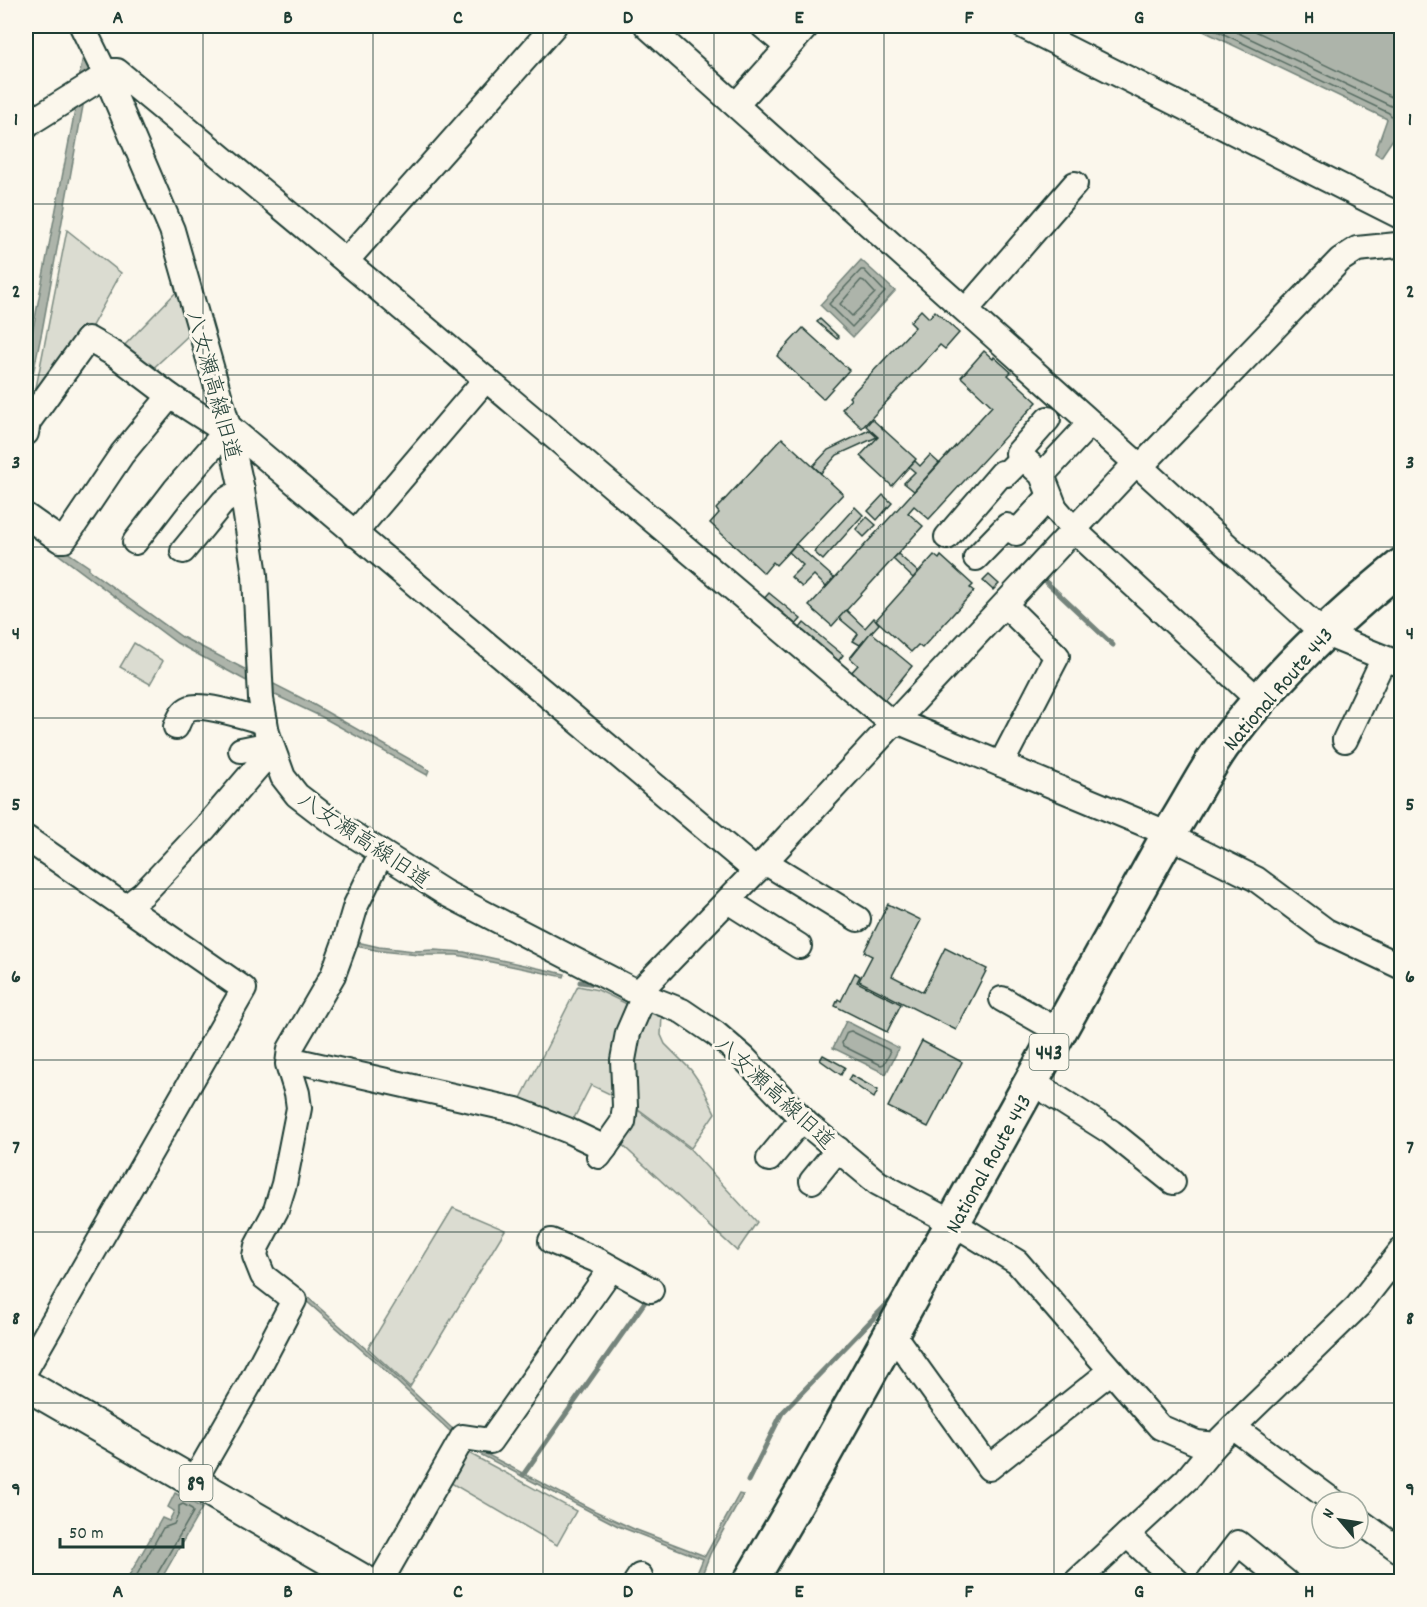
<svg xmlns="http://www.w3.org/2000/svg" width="1427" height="1607" font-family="Dekko,'Klee One',sans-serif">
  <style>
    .green { fill: #dbdcd1; stroke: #7d8c82; stroke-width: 1.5 }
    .water { fill: #adb4aa; stroke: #74847b; stroke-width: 1.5 }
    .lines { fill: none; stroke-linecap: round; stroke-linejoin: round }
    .shore { stroke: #586d63; stroke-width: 1.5 }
    .stream { stroke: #74847b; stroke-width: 5 }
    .building { fill: #c4c9be; stroke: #1f3d34; stroke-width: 1.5 }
    .minor-casing { stroke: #1f3d34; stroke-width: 28 }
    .major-casing { stroke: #1f3d34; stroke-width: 34 }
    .highway-casing { stroke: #1f3d34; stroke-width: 38 }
    .minor { stroke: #fbf7ec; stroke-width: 24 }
    .major { stroke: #fbf7ec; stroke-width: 30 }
    .highway { stroke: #fbf7ec; stroke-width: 33 }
    .grid { fill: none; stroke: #1f3d34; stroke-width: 1.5; stroke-opacity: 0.55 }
    .labels { text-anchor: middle; stroke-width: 6; stroke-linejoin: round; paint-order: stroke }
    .shield { fill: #fbf7ec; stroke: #61756b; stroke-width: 1.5 }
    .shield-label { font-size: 21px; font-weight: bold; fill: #1f3d34 }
    .street-label { font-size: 22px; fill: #1f3d34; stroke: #fbf7ec }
    .neatline { fill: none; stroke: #1f3d34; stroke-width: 2 }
    .grid-label { font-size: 20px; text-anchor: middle; font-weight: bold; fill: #1f3d34 }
  </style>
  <rect width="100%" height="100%" fill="#fbf7ec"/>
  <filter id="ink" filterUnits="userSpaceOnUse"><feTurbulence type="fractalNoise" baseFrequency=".0167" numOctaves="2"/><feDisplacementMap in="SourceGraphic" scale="12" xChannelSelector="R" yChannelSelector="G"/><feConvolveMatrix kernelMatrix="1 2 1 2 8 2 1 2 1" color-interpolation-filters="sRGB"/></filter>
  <g filter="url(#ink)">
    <g class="green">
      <polygon points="67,230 121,273 88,333 32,408"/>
      <polygon points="181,287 192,332 148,373 120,350"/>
      <polygon points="134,643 163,661 150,684 120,667"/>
      <polygon points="578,986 598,990 631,1006 618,1098 591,1085 569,1128 517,1106"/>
      <polygon points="645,1007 662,1014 661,1035 665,1044 691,1070 702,1086 715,1113 691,1148 633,1105 629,1068"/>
      <polygon points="632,1106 690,1149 757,1222 737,1251 617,1140"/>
      <polygon points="453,1208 505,1230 410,1387 368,1348"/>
      <polygon points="463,1450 576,1511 557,1545 446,1480"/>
    </g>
    <g class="water">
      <path d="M92,26H101L93,63L89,73L42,331L26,407V365L76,105C79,79 82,50 92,26Z"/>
      <polygon points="1193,26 1401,26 1401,127 1381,157 1375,153 1387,119"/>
      <polygon points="861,260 895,291 853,337 820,305"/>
      <polygon points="26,524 89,567 89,570 182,637 309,702 429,770 427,775 322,717 254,685 177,643 26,530"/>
      <polygon points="388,866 368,908 357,942 379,947 414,951 434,950 464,952 565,974 564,977 457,955 419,955 380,951 356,946 339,988 316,1024 299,1057 309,1108 307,1131 300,1167 296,1060 359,923"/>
      <polygon points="846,1021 899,1048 886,1074 833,1048"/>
      <polygon points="305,1295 383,1364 471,1446 595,1511 634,1529 705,1556 739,1494 743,1495 710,1554 700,1580 695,1578 703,1559 618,1526 468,1448 380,1366 303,1298"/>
      <polygon points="175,1493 202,1508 160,1581 126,1581 162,1518 169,1521 174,1511 168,1507"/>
    </g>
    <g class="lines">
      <g class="shore">
        <polyline points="1207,26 1389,113 1392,117 1394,125 1402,125"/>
        <polyline points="1224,26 1393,107 1402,117"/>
        <polyline points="1245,26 1402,102"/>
        <polygon points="861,270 864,270 885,292 852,327 829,304"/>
        <polygon points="861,280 864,281 875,293 852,316 840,304"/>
        <polygon points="851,1031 889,1050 890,1053 884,1064 881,1065 843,1046 842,1043 847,1032"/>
        <polyline points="133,1582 163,1528 174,1524 179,1513 179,1506 183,1504 192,1509 193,1512 156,1576 155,1582"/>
      </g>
      <g class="stream">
        <polyline points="1045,581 1113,645"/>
        <polyline points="580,982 596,984"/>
        <polyline points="523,1475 649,1296"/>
        <polyline points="748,1481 782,1413 889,1302"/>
      </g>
    </g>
    <g class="building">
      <polygon points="921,310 929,318 935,311 959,333 945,349 940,345 862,428 842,409 851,399 849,397 915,327 910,322"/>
      <polygon points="820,319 839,337 837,339 817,322"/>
      <polygon points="803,328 849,370 823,399 777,356"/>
      <polygon points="984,351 993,359 994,357 1011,372 1008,375 1037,402 929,519 914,506 908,513 923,526 832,626 809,606 992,406 961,377"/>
      <polygon points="872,419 916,459 892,486 860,456 878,437 866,426"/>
      <polygon points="869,430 877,437 837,455 821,473 813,466 828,450"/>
      <polygon points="782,438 843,494 776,565 773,562 764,573 710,523 719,513 716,509"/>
      <polygon points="930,455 939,463 914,491 904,483 915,472 909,467 915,461 920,466"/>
      <polygon points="883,495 892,503 877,520 868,511"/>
      <polygon points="855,507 863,515 823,560 814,552"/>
      <polygon points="867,517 876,525 864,537 856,529"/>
      <polygon points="796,544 834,578 826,587 814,575 802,587 791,577 803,565 789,552"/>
      <polygon points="898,554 918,572 913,578 893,559"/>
      <polygon points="934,555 939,559 941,556 973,585 970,588 974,591 922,648 918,645 911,652 876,620"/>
      <polygon points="989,575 999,584 993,590 983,581"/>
      <polygon points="769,593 801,619 792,629 761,602"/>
      <polygon points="846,610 865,628 874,618 879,624 860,645 853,641 858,634 839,618"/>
      <polygon points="804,623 843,655 836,664 797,632"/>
      <polygon points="871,632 912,666 882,703 849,675 858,665 850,658"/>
      <polygon points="888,904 921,920 892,976 923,992 945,948 987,969 956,1030 859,981 872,956 864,952"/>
      <polygon points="855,973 860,976 857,982 901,1004 887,1032 835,1006 838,999 841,1001"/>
      <polygon points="922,1041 962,1062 928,1127 888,1107"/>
      <polygon points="823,1055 845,1067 841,1075 820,1060"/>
      <polygon points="851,1075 878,1090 874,1098 848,1080"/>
    </g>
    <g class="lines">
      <g class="minor-casing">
        <g id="minor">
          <polyline points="82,26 104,71 172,230 228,426 242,490 255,575 261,699 267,733 283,777 297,795 327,818 445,893 644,996 682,1011 716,1034 744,1058 807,1124 878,1183 953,1223 1017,1262 1160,1427 1197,1443 1215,1445"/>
          <polyline points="647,26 1136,463 1323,633 1402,665"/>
          <polyline points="763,26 788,47"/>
          <polyline points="1023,26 1402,217"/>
          <path d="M104,71H117C378,286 636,506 894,725"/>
          <polyline points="736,105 807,26"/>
          <polyline points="26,127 31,122 106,75"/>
          <polyline points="346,261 554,26"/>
          <polyline points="966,310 1075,184"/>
          <polyline points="1048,419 1018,453 1042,475 1055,508 1074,530 1252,694"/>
          <polyline points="228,426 756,871"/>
          <polyline points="26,433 28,422 88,339 116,355 170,396"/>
          <polyline points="1140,467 1340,260 1357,249 1397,245 1402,246"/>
          <polyline points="1042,475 1083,431"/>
          <polyline points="26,516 60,540 64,540 122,454 170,396 226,432"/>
          <polyline points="354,534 486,379"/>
          <polyline points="947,537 1002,473 1006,474 1023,457"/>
          <polyline points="135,542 175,490 229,428"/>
          <polyline points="183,551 223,502 242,490"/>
          <polyline points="976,558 1007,526 1016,533 1050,496"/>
          <polyline points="897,721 1169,834"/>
          <path d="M176,727C179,720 182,711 190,708C203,703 250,718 265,722"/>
          <polyline points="1345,740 1384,658"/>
          <polyline points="241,750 271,744"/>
          <polyline points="1001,764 1057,656 1005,605"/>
          <polyline points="26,838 244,989 26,1369"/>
          <polyline points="1181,842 1256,879 1326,931 1402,967"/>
          <polyline points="765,862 858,919"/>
          <polyline points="728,901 799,946"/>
          <polyline points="126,907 143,894 205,828 259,765 265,760 275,757"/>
          <polyline points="638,993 756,871 1136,463"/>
          <polyline points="1002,999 1060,1032"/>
          <polyline points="302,1062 516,1110 567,1130 605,1148"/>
          <polyline points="1032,1082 1111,1132 1173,1182"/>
          <polyline points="599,1156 623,1122 625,1106 623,1060 628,1033 644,996"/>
          <polyline points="769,1159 802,1119"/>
          <polyline points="812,1181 838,1149"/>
          <polyline points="551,1241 599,1261 651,1290"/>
          <polyline points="892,1333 989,1468 1111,1371"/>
          <polyline points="1233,1427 1334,1502"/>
          <polyline points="194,1481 252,1380 294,1300 263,1276 255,1256 257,1246 276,1210 284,1184 299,1108 297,1093 288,1064 290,1049 333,975 345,942 356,905 381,854"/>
          <polyline points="1358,1520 1402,1552"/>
          <polyline points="1127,1535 1178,1582"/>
          <polyline points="380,1582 463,1437 490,1441 611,1269"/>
          <polyline points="636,1582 640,1576"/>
          <polyline points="1076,1582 1187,1479 1215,1445 1233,1427 1358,1306 1402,1250"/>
          <polyline points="1208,1582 1238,1543 1286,1582"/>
        </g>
      </g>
      <g class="major-casing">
        <polyline id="major" points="26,1385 367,1582"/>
      </g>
      <g class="highway-casing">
        <path id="highway" d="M750,1582L817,1467L1169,834C1188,805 1204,772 1224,744C1275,676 1336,619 1402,565"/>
      </g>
      <use href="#minor" class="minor"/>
      <use href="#major" class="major"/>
      <use href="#highway" class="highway"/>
    </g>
  </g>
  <path class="grid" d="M203,26V1582M373,26V1582M543,26V1582M714,26V1582M884,26V1582M1054,26V1582M1224,26V1582M26,204H1402M26,375H1402M26,547H1402M26,718H1402M26,889H1402M26,1060H1402M26,1232H1402M26,1403H1402"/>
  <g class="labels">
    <g class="shield">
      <rect x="1029.5" y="1034" width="39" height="36" rx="4.5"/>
      <rect x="179.5" y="1465" width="33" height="36" rx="4.5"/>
    </g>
    <g class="shield-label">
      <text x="1049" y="1059">443</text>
      <text x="196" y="1490">89</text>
    </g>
    <g class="street-label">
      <text transform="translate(215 385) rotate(75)" y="8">八女瀬高線旧道</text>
      <text transform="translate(1277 688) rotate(-49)" y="8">National Route 443</text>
      <text transform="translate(365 839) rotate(34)" y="8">八女瀬高線旧道</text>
      <text transform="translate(776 1092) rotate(43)" y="8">八女瀬高線旧道</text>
      <text transform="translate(987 1163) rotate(-61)" y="8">National Route 443</text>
    </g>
  </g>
  <rect width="1427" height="1607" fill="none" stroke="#fbf7ec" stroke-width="66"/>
  <g transform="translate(1340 1520) rotate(299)"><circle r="28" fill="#fbf7ec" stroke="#a3ada2" stroke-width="1.5"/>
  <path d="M0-4.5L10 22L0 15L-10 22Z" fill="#1f3d34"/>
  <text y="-9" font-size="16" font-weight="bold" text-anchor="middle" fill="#1f3d34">N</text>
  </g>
  <path d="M60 1538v9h123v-9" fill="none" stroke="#1f3d34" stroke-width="3"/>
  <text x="69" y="1538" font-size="18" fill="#1f3d34" stroke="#fbf7ec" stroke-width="4.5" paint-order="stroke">50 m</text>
  <rect x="33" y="33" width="1361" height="1541" class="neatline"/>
  <g class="grid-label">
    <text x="118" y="23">A</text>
    <text x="288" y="23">B</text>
    <text x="458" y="23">C</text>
    <text x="628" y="23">D</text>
    <text x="799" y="23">E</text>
    <text x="969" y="23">F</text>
    <text x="1139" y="23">G</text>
    <text x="1309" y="23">H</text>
    <text x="16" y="125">1</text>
    <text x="1410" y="125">1</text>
    <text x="16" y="297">2</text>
    <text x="1410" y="297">2</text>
    <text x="16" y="468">3</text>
    <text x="1410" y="468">3</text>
    <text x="16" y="639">4</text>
    <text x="1410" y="639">4</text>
    <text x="16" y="810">5</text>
    <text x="1410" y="810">5</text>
    <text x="16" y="982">6</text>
    <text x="1410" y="982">6</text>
    <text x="16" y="1153">7</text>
    <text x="1410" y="1153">7</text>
    <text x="16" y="1324">8</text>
    <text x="1410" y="1324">8</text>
    <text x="16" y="1495">9</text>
    <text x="1410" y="1495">9</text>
    <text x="118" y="1597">A</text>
    <text x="288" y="1597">B</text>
    <text x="458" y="1597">C</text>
    <text x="628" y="1597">D</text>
    <text x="799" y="1597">E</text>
    <text x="969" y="1597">F</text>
    <text x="1139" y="1597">G</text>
    <text x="1309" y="1597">H</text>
  </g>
</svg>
